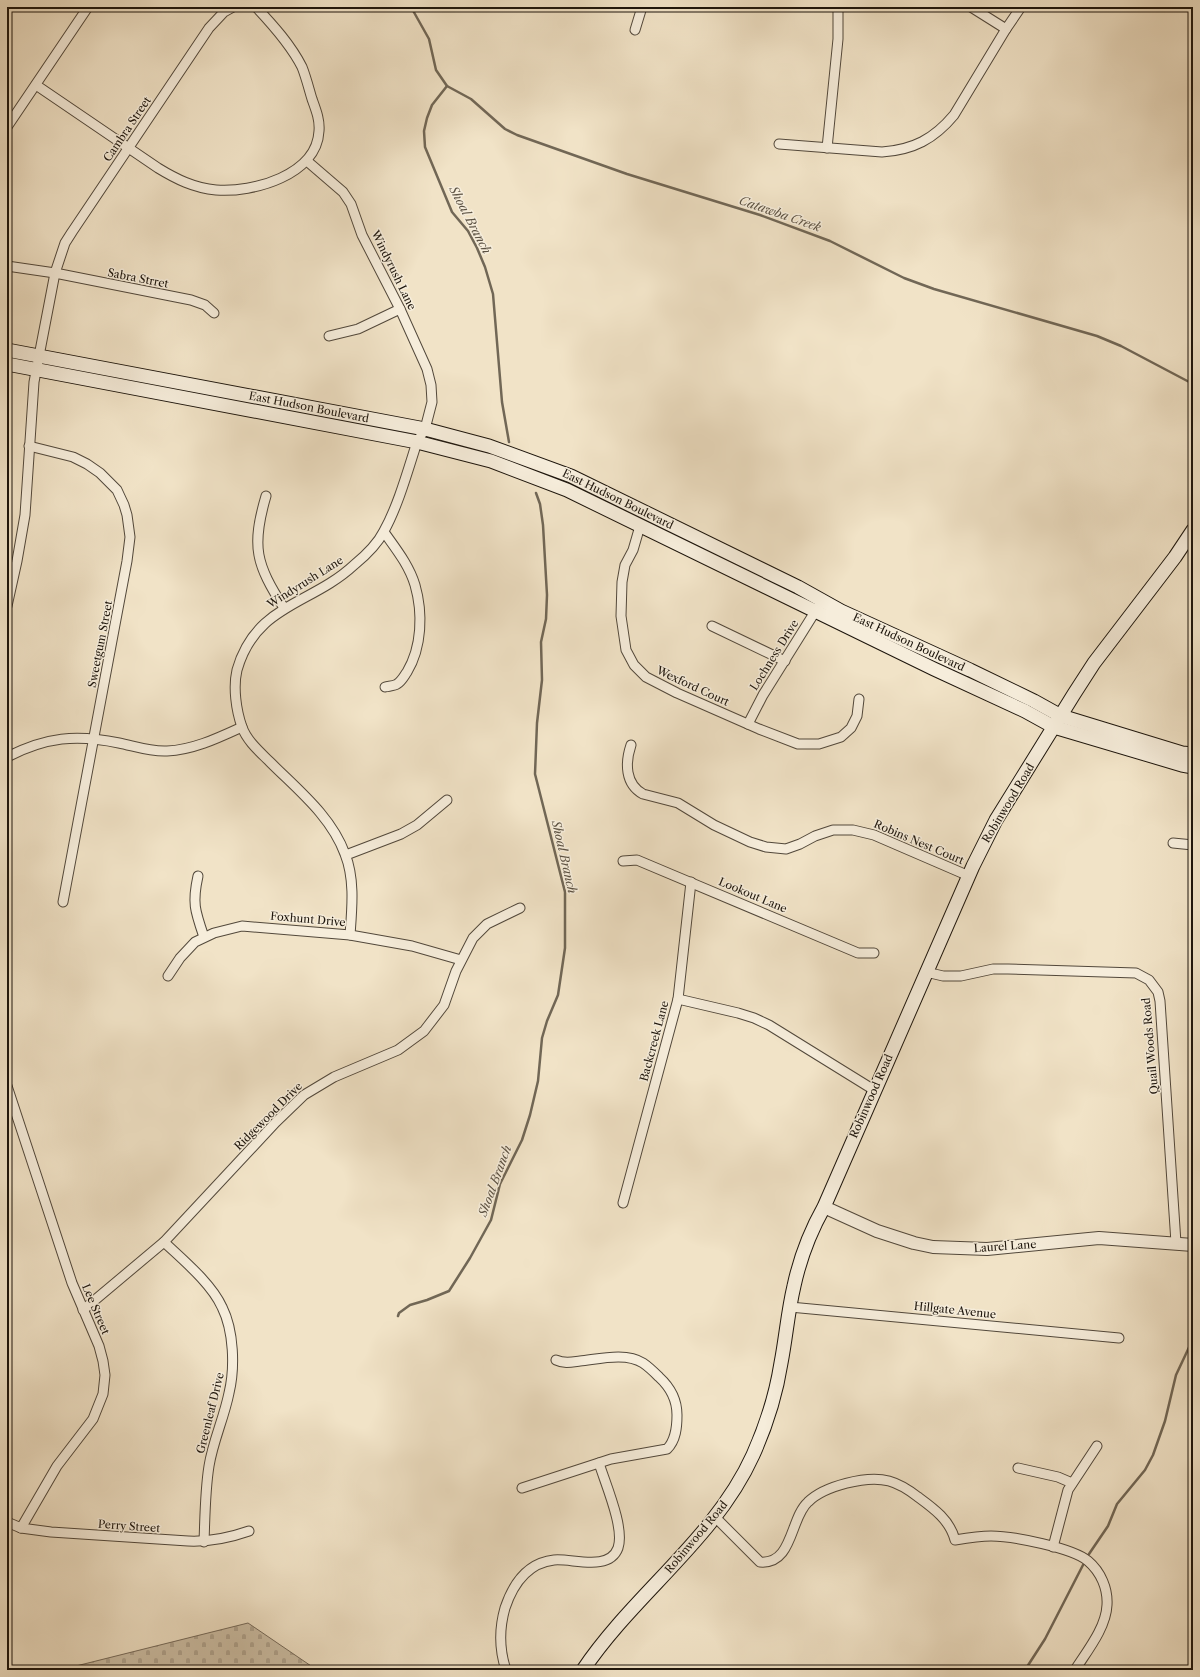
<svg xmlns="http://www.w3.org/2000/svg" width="1200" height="1677" font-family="'Libre Caslon Text',serif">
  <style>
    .cemetery { fill: url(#cemetery-stones); stroke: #756a5a }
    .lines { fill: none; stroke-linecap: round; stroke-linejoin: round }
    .stream { stroke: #716756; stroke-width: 2.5 }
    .minor-casing { stroke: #52483b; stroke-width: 11 }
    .tertiary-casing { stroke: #52483b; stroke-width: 14 }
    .secondary-casing { stroke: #1d150c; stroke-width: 15 }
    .minor { stroke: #f6eddb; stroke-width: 9 }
    .tertiary { stroke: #f6eddb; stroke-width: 12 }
    .secondary { stroke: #f6eddb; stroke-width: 13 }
    .labels { text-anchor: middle; stroke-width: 3; stroke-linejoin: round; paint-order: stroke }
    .street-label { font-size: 11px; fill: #1d150c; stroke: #f6eddb }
    .water-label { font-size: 12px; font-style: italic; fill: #5c5243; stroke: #f6eddb }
  </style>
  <defs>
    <pattern id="cemetery-stones" width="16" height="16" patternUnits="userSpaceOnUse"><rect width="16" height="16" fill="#cdc0a7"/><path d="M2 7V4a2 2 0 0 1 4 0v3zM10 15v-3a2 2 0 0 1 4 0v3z" fill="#b0a48f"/></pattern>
  </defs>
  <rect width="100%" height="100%" fill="#f1e3c7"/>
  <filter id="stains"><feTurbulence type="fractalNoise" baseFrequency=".005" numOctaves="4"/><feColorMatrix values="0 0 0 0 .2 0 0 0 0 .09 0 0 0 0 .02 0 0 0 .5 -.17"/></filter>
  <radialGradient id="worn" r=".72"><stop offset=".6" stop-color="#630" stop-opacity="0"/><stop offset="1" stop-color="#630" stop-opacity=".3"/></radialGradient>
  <polygon class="cemetery" points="248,1623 317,1670 60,1670"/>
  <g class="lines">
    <g class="stream">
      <polyline points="411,7 429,39 436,70 447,86 471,99 505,129 517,135 627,174 760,215 830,241 904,278 934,289 1097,336 1121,346 1193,384"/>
      <polyline points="447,86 432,105 427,118 424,131 425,147 452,212 468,231 477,248 485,267 493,294 502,402 509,442"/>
      <polyline points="398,1316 399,1313 410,1305 427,1300 449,1291 470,1258 491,1220 500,1184 522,1140 530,1115 538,1081 542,1038 547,1021 558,995 565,948 565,892 535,774 537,723 542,680 541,642 546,619 547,595 543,525 540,504 536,493"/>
      <polyline points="1089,1554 1108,1526 1117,1504 1145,1470 1153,1455 1165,1421 1176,1375 1192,1341 1193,1315"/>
      <polyline points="1025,1670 1045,1639 1083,1565"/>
    </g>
    <g class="minor-casing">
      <g id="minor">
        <polyline points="971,7 1006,29"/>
        <polyline points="635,30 642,7"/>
        <path d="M36,85L158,168C176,179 194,188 216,190C253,193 317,175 319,131C320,120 316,110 312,99C309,89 306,77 302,67C291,45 273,25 256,7"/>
        <polyline points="7,127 88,7"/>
        <path d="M779,144L882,152C913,150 934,139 954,115L1006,29L1021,7"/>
        <polyline points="827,148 838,39 838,7"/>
        <path d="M307,161L343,192L351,204L362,235L400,309L427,369L431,385L432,402L425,429L417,442C408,470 398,506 384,531C378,543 365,556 354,565C311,605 256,604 237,670C233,687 236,710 242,727C247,741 260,752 270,762C298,790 331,816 345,854C355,879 352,908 350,935"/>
        <polyline points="7,266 55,273 191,300 205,305 214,313"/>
        <polyline points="329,336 358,329 400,309"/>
        <polyline points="29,446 73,457 87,464 100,473 117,490 124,505 127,515 130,537 127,561 117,614 63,902"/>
        <path d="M266,496C251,547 256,564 284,608"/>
        <polyline points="640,526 633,550 625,565 622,582 621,616 626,650 634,665 646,677 677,693 759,729 798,744 819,744 841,737 851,728 857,716 859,699"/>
        <path d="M384,532C396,549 409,565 415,585C423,613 422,647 407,672C404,676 402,681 397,684C394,686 389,686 385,687"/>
        <polyline points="7,606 17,561 25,515 34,382 55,273 65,243 72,232 209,28 224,12 233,7"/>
        <polyline points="712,626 785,661"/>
        <polyline points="748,724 763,695 818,607"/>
        <path d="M631,745C625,763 625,784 643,794L678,803L714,825L750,842L766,847L786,849L800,844L815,836L833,830H853L874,835L969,876"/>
        <path d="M7,757C46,737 76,734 119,743C134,746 151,752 167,751C193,750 218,738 242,727"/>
        <polyline points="1173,843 1193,845"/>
        <polyline points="346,855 401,834 417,825 447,800"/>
        <polyline points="623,861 637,860 858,953 874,953"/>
        <path d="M198,876C192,903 195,911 204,937"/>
        <polyline points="926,972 943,976 961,976 993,969 1008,969 1136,973 1149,980 1158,992 1160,1001 1176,1243"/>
        <polyline points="168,976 180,958 195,942 214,933 242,926 350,935 412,946 461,960"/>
        <polyline points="678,999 738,1013 754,1018 769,1025 874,1090"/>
        <polyline points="7,1086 72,1283 99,1346 103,1361 105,1375 103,1394 93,1419 57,1466 21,1528"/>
        <polyline points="623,1203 678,999 691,882"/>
        <path d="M164,1242C183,1260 211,1283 222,1307C234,1331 235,1368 229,1393C224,1418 213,1441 209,1466C205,1491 205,1517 204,1542"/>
        <polyline points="790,1307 1119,1338"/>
        <polyline points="83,1310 164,1242 276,1122 304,1095 334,1077 398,1050 424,1031 444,1005 456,971 473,938 487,924 520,908"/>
        <polyline points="1018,1468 1058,1477 1072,1483"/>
        <path d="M522,1488L611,1459L667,1449C676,1440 677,1427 677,1415C677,1400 670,1387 659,1377C654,1372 649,1367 643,1363C626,1352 599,1359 580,1361C572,1362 564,1364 556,1360"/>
        <path d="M715,1517L760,1562C793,1565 790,1518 808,1502C824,1486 867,1475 889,1481C900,1484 909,1490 918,1497C933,1508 950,1520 955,1540C967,1538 979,1536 991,1536C1013,1536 1073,1548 1088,1561C1101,1572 1108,1589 1107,1605C1106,1628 1087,1651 1075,1670"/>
        <path d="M7,1522L21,1528L51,1532L188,1541C210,1542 229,1538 249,1531"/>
        <polyline points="1053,1547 1068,1490 1097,1446"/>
        <path d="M506,1670C499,1649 499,1629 505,1608C513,1584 527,1563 554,1560C572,1558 609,1572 618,1548C625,1528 605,1483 599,1463"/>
      </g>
    </g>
    <g class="tertiary-casing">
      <polyline id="tertiary" points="824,1207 877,1231 914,1243 933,1247 987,1249 1099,1238 1193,1245"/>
    </g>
    <g class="secondary-casing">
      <g id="secondary">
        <polyline points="7,350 425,429 489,446 571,476 798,587 841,611 970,670 1034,701 1061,716 1182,753 1193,754"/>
        <polyline points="7,364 417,442 491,461 567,490 934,669 1025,711 1054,727 1182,765 1193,767"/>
        <path d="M583,1670C634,1594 715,1539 753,1455C766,1426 776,1395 781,1363C786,1337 788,1311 794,1286C800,1258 810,1232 824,1207L973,866L996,820L1074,694L1094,663L1175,557L1193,530"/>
      </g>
    </g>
    <use href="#minor" class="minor"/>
    <use href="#tertiary" class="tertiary"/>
    <use href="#secondary" class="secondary"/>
  </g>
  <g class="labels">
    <g class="street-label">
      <text transform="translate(127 129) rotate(-56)" y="4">Cambra Street</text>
      <text transform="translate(394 270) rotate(64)" y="4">Windyrush Lane</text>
      <text transform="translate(138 278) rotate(11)" y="4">Sabra Strret</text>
      <text transform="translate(309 407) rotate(11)" y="4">East Hudson Boulevard</text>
      <text transform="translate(618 499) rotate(26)" y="4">East Hudson Boulevard</text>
      <text transform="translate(305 582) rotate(-32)" y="4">Windyrush Lane</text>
      <text transform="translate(909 642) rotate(25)" y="4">East Hudson Boulevard</text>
      <text transform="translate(100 644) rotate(-79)" y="4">Sweetgum Street</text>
      <text transform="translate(774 655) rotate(-58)" y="4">Lochness Drive</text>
      <text transform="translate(693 686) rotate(25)" y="4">Wexford Court</text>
      <text transform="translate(1008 803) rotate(-59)" y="4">Robinwood Road</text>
      <text transform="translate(919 842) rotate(23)" y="4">Robins Nest Court</text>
      <text transform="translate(753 895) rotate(23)" y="4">Lookout Lane</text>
      <text transform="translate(308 919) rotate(5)" y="4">Foxhunt Drive</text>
      <text transform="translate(654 1041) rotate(-75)" y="4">Backcreek Lane</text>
      <text transform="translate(1150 1046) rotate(-95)" y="4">Quail Woods Road</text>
      <text transform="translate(871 1096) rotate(-66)" y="4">Robinwood Road</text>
      <text transform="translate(268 1116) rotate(-45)" y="4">Ridgewood Drive</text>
      <text transform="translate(1005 1246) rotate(-4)" y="4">Laurel Lane</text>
      <text transform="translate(96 1309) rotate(67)" y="4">Lee Street</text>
      <text transform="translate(955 1310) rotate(6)" y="4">Hillgate Avenue</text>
      <text transform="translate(210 1413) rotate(-76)" y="4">Greenleaf Drive</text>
      <text transform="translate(129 1526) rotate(4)" y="4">Perry Street</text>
      <text transform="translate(696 1537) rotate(-50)" y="4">Robinwood Road</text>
    </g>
    <g class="water-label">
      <text transform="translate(780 214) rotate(19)" y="4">Catawba Creek</text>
      <text transform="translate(470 220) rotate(62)" y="4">Shoal Branch</text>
      <text transform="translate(564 857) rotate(77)" y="4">Shoal Branch</text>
      <text transform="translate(495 1181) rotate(-70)" y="4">Shoal Branch</text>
    </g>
  </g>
  <rect width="1200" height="1677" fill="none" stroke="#f1e3c7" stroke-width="24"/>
  <rect x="8" y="8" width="1184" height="1661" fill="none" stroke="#1d150c" stroke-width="2"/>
  <rect x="12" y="12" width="1176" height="1653" fill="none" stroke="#1d150c"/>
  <rect width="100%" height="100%" filter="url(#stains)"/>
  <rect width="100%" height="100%" fill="url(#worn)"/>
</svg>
